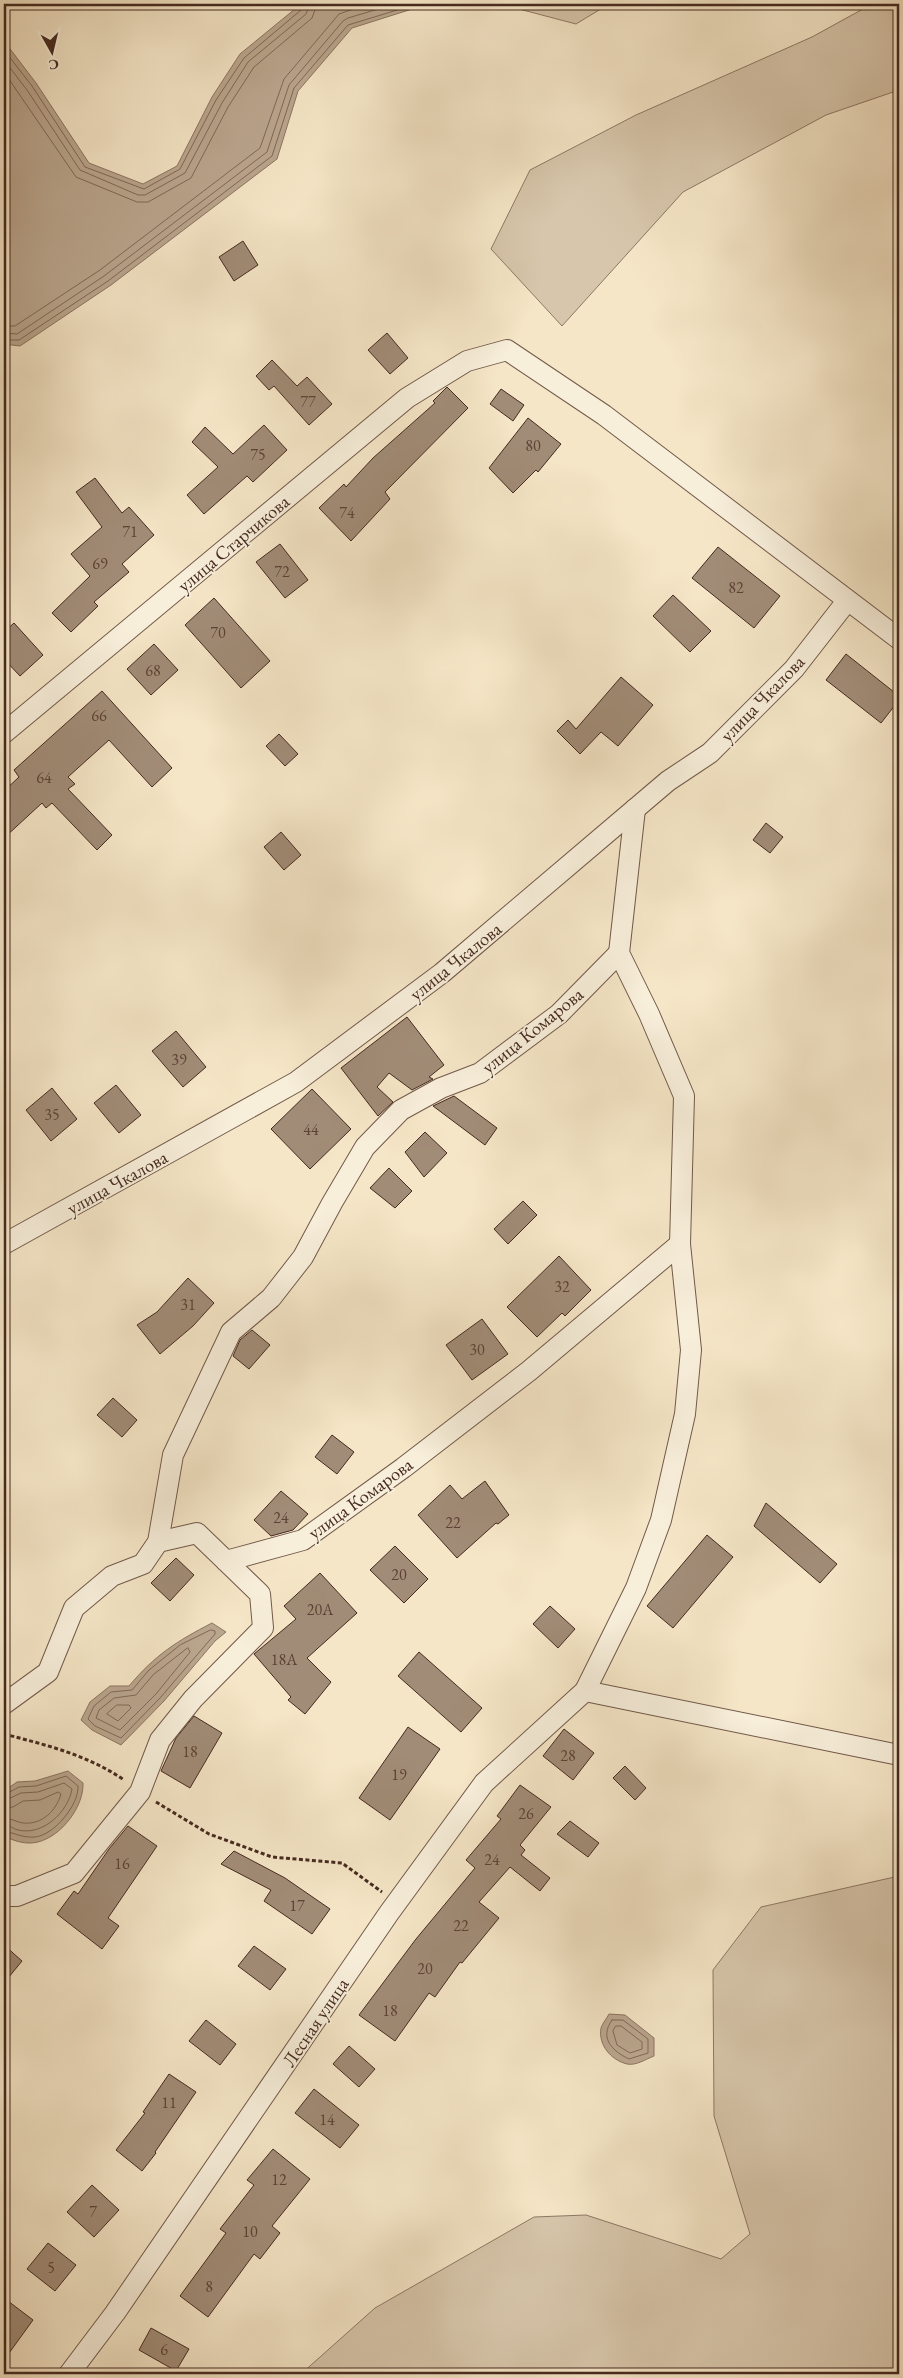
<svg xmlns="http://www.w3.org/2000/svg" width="903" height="2378" font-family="'EB Garamond',serif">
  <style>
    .green { fill: #d7c6ab; stroke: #8e7866 }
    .water { fill: #baa68e; stroke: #8c7462 }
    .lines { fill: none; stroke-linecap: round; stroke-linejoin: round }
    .shore { stroke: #806857; stroke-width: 1 }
    .building { fill: #a18c77; stroke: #462a20 }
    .minor-casing { stroke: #72594a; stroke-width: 22 }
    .path { stroke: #462a20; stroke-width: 3; stroke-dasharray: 4 2.5; stroke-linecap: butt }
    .minor { stroke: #f8efdb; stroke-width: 20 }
    .labels { text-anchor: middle; stroke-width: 4; stroke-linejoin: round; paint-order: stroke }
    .number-label { font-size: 16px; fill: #5d4236 }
    .street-label { font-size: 19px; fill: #462a20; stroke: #f8efdb }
  </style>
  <rect width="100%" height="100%" fill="#f5e6c7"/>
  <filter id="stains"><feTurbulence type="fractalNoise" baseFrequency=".004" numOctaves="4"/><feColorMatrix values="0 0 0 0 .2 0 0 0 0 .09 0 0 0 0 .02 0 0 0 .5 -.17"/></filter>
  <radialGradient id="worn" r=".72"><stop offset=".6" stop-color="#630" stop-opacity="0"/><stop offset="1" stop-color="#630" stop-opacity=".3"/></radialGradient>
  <g class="green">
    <polygon points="500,4 609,4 576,24"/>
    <polygon points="872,4 899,4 899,90 826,115 683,192 562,326 491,249 530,170 636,115 812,37"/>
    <polygon points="899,1876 899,2374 301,2374 375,2308 534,2217 586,2215 721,2259 750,2234 714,2116 713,1970 761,1907"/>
  </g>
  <g class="water">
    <polygon points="301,4 428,4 352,28 298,91 277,159 111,285 20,346 4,344 4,41 36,83 89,163 143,184 177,166 212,97 240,54"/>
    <path d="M212,1623L226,1632L215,1641L164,1701L121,1745L92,1730L81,1720L90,1702L110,1686H129C155,1655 177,1641 212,1623Z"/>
    <path d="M68,1771L83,1783C84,1806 62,1836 38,1842C26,1845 14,1841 4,1836V1791L17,1782L35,1781Z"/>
    <path d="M609,2014L625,2015L654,2038V2056C646,2059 636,2066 627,2064C611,2060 598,2045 601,2028C602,2024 607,2018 609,2014Z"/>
  </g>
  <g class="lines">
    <g class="shore">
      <polyline points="4,50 32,86 85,167 144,189 180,169 216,100 244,58 301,10 303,4"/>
      <polyline points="4,60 27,90 80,170 138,195 145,195 185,173 222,103 248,62 306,14 310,4"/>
      <polyline points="4,72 76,177 137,202 148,202 191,178 228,107 254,67 312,18 317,4"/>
      <polyline points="4,326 15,326 100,270 260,148 284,79 339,14 368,4"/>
      <polyline points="4,333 17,334 104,276 267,152 289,85 343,21 348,18 395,4"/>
      <polyline points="4,340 19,340 108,281 272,156 294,88 348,25 417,4"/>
      <polygon points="211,1630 215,1631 215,1634 160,1698 121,1738 95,1726 88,1719 94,1706 111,1692 132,1690 149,1670 180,1645"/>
      <polygon points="188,1648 190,1652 156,1694 120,1730 96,1718 99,1710 114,1698 136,1695 153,1675"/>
      <polygon points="117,1705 129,1705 131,1708 118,1721 107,1714"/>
      <path d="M4,1795L19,1787L36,1786L66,1776L78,1786C79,1805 54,1835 35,1837C22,1838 15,1833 4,1831"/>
      <path d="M4,1801L21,1793L38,1792L64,1783L72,1789C68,1812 43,1836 18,1830C13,1829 10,1825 4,1825"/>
      <path d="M4,1808L13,1807L23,1801L40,1800L58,1792L61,1794C56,1811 42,1825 23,1823C16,1822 11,1818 4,1818"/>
      <path d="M612,2020H623L648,2039V2053L629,2059C612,2051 599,2038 612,2020Z"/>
      <polygon points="616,2026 621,2026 642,2042 642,2049 630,2053 617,2045 613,2031"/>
    </g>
  </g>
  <g class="building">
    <polygon points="243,241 258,265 234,281 219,257"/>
    <polygon points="387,333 408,358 390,374 368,350"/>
    <polygon points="272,360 297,386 307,377 332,404 309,425 274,386 269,390 256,376"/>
    <polygon points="447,387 468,408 385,492 390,499 351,541 319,508 344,484 346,487 373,458 435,403 433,401"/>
    <polygon points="501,389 524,405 513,421 490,404"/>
    <polygon points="528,418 561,444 538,472 536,470 513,493 489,468"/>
    <polygon points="264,425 287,450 253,482 247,476 204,514 187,495 218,467 192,442 205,427 233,454"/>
    <polygon points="95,478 122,513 129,507 154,535 122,564 129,572 94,602 98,606 71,632 52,613 90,576 71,554 102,527 76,492"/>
    <polygon points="280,544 308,580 285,598 256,562"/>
    <polygon points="718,547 780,596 754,628 692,578"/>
    <polygon points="673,595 711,631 690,652 653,616"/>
    <polygon points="214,598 270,661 241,688 185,625"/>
    <polygon points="14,623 43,655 20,676 4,659 4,632"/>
    <polygon points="154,644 178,670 151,695 127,669"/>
    <polygon points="846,654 899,696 899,700 881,723 826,680"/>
    <polygon points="621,677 653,705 618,746 601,732 580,754 557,731 568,720 576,729"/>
    <polygon points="102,691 172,768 152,787 109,740 68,777 75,784 68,789 112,835 97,850 52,803 46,808 42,803 4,838 4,791 19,777 14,770"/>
    <polygon points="279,734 298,754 285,766 266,746"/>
    <polygon points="766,823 783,837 770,853 753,840"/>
    <polygon points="281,832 301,855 284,870 264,847"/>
    <polygon points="407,1017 444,1065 429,1077 433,1079 412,1090 389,1073 377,1087 393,1102 378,1116 341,1068"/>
    <polygon points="176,1031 206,1067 183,1087 152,1051"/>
    <polygon points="116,1085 141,1115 119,1133 94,1103"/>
    <polygon points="52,1088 77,1119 51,1141 26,1110"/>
    <polygon points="312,1089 351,1129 310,1169 271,1129"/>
    <polygon points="454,1096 497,1128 485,1145 433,1106"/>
    <polygon points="425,1132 447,1153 424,1177 405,1152"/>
    <polygon points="389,1168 412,1191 395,1208 370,1188"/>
    <polygon points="523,1201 537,1215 508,1244 494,1229"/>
    <polygon points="559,1256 591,1290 565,1316 562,1313 537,1337 507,1307"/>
    <polygon points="188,1278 214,1303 193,1326 160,1354 137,1325 157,1312"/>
    <polygon points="482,1319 508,1354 472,1380 446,1345"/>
    <polygon points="252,1330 270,1345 249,1369 233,1356 240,1340"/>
    <polygon points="113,1398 137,1420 122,1437 97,1415"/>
    <polygon points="332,1435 354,1452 337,1474 315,1457"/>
    <polygon points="485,1481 509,1515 498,1524 496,1523 457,1558 418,1515 450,1485 462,1499"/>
    <polygon points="281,1491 308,1514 293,1530 271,1536 254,1520"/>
    <polygon points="766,1503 837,1564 820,1583 754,1526"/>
    <polygon points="707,1535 733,1557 673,1628 647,1606"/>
    <polygon points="395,1546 428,1579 404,1603 370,1570"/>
    <polygon points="176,1558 194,1575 170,1601 151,1583"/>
    <polygon points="320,1573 357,1613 307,1658 331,1682 305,1714 288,1700 291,1697 254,1654 296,1619 284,1606"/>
    <polygon points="550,1606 575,1629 558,1648 533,1624"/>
    <polygon points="419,1652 482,1708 461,1732 398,1676"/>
    <polygon points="194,1716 222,1733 190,1788 161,1771 176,1738"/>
    <polygon points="408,1727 440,1749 390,1820 359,1798"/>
    <polygon points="564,1729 594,1753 573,1780 543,1756"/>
    <polygon points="625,1766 646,1788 635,1800 613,1778"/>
    <polygon points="520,1785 551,1807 520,1845 525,1850 521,1855 550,1878 540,1891 510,1867 479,1902 499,1918 462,1963 460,1962 435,1997 429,1993 395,2041 359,2015 416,1939 475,1868 466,1860 501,1819 497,1816"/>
    <polygon points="570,1821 599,1843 588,1857 557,1834"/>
    <polygon points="128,1826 157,1846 108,1918 119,1926 102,1949 57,1914 74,1891 78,1894 109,1849"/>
    <polygon points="234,1851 285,1878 330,1909 312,1934 264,1901 271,1890 221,1864"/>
    <polygon points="4,1945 22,1961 4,1983"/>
    <polygon points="254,1946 286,1969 270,1990 238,1966"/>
    <polygon points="206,2020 236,2044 220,2065 189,2041"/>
    <polygon points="349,2046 375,2069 359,2087 333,2064"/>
    <polygon points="169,2074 196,2092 155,2152 156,2153 142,2171 116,2150 145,2113 143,2112"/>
    <polygon points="314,2089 359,2125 340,2148 295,2113"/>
    <polygon points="273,2149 310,2179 272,2226 280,2233 260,2259 254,2254 208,2317 180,2296 226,2233 220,2229 254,2185 247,2180"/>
    <polygon points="92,2185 119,2210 94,2237 67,2212"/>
    <polygon points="48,2243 76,2265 55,2291 27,2269"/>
    <polygon points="4,2298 33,2320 4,2360"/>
    <polygon points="151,2328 189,2349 176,2371 139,2350"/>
  </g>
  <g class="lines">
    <g class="minor-casing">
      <g id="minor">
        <polyline points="4,733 407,398 467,361 507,350 604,415 899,639"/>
        <polyline points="4,1244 296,1082 442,973 668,781 710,753 794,669 847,601"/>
        <polyline points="158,1542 197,1533 226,1561"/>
        <polyline points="585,1691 899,1755"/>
        <polyline points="4,1704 48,1672 74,1608 112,1576 143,1564 158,1542 173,1455 231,1332 271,1298 303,1257 332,1203 365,1147 401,1110 441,1088 480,1073 559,1014 619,953"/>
        <polyline points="4,1896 17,1896 74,1873 140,1792 160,1740 193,1699 263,1628 260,1594 226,1561 303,1540 403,1468 529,1371 680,1244"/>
        <polyline points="69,2374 115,2313 389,1913 484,1783 585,1691 636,1588 661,1520 685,1414 691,1350 680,1244 684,1096 649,1014 619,953 635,809"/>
      </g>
    </g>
    <g class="path">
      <path d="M4,1734C46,1745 88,1755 124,1780"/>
      <polyline points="156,1802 209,1834 272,1857 342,1863 382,1892"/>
    </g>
    <use href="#minor" class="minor"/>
  </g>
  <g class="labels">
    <g class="number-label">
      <text x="308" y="407">77</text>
      <text x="533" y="451">80</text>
      <text x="258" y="460">75</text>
      <text x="347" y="518">74</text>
      <text x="130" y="537">71</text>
      <text x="100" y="569">69</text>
      <text x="282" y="577">72</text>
      <text x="736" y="593">82</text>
      <text x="218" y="638">70</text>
      <text x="153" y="676">68</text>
      <text x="99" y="721">66</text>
      <text x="44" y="783">64</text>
      <text x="179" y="1065">39</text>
      <text x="52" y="1120">35</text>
      <text x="311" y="1135">44</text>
      <text x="562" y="1292">32</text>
      <text x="188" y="1310">31</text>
      <text x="477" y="1355">30</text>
      <text x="281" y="1523">24</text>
      <text x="453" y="1528">22</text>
      <text x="399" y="1580">20</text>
      <text x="320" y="1615">20А</text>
      <text x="284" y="1665">18А</text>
      <text x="190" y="1757">18</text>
      <text x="568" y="1761">28</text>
      <text x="399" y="1780">19</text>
      <text x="526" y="1819">26</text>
      <text x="492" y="1865">24</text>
      <text x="122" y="1869">16</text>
      <text x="297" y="1911">17</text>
      <text x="461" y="1931">22</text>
      <text x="425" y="1974">20</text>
      <text x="390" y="2016">18</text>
      <text x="169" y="2108">11</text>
      <text x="327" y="2125">14</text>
      <text x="279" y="2185">12</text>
      <text x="93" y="2217">7</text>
      <text x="250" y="2237">10</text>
      <text x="51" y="2273">5</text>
      <text x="209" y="2292">8</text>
      <text x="164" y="2355">6</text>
    </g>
    <g class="street-label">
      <text transform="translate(233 543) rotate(-40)" y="7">улица Старчикова</text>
      <text transform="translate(762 698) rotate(-46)" y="7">улица Чкалова</text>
      <text transform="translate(455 961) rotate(-39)" y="7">улица Чкалова</text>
      <text transform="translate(532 1030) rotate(-39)" y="7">улица Комарова</text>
      <text transform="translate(117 1182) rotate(-29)" y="7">улица Чкалова</text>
      <text transform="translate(360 1498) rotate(-36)" y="7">улица Комарова</text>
      <text transform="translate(315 2022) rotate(-56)" y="7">Лесная улица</text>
    </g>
  </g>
  <rect width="903" height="2378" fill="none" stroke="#f5e6c7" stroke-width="20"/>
  <rect x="5" y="5" width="893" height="2368" fill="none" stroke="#462a20" stroke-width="2.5"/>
  <rect x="10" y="10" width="883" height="2358" fill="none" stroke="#462a20"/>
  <g transform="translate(52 52) rotate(172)" stroke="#f8efdb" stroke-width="4" paint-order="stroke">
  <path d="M0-4L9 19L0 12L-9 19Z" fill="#462a20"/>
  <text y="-8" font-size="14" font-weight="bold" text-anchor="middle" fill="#462a20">С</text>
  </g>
  <rect width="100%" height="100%" filter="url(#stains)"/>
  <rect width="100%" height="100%" fill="url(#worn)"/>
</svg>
